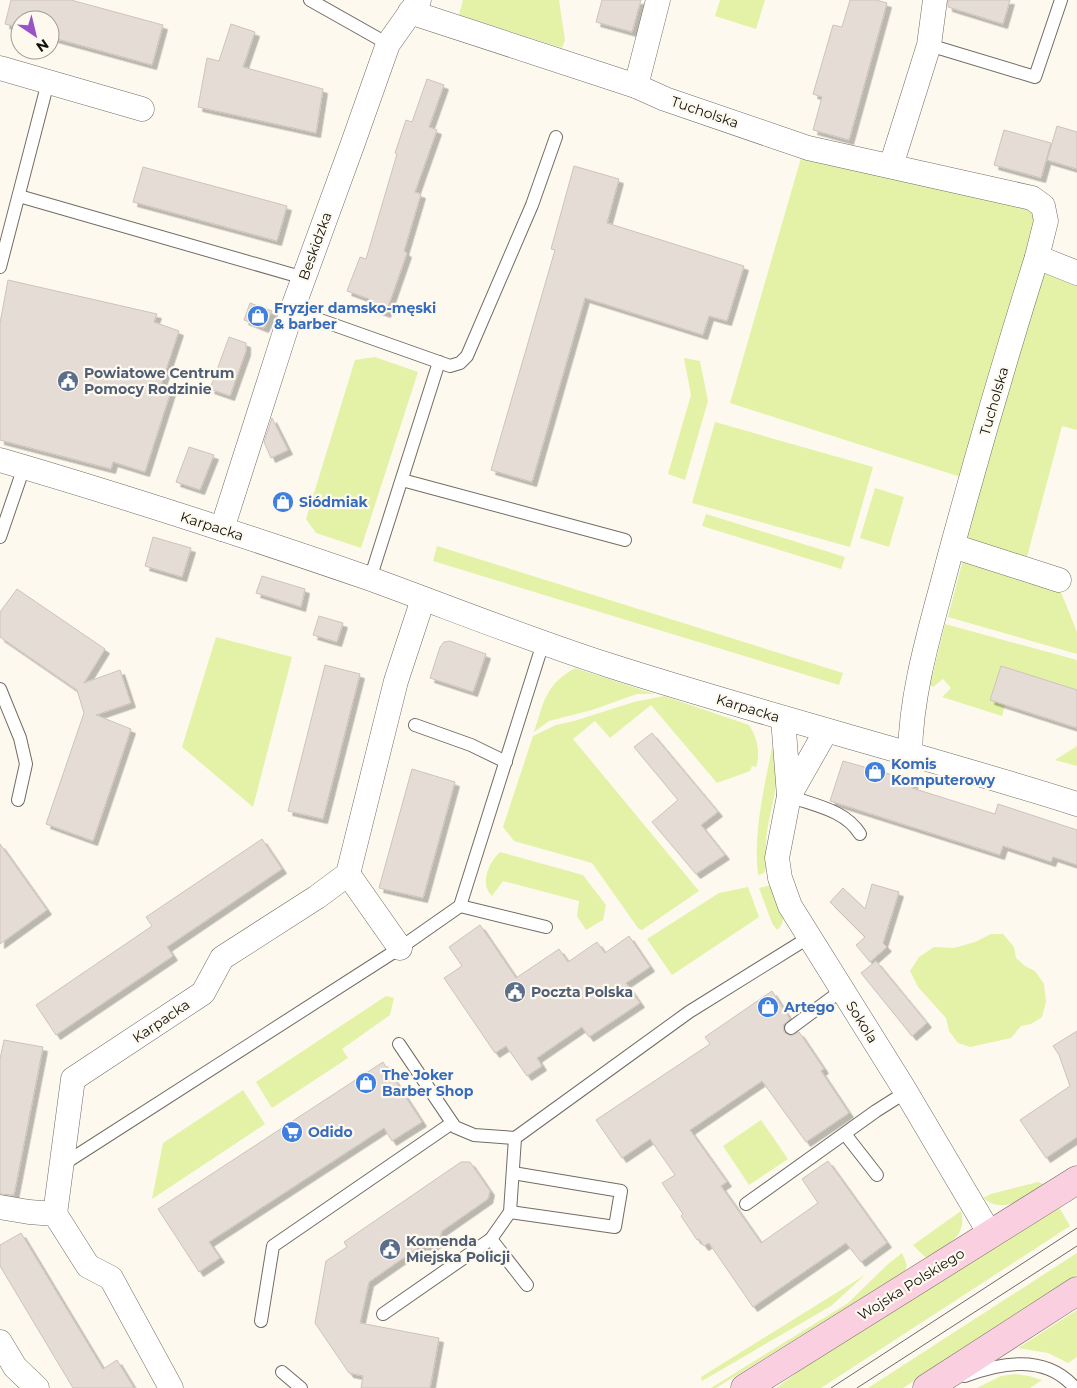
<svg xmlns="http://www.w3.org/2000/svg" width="1077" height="1388" font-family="Montserrat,sans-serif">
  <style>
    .green { fill: #e3f2a7 }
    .building { fill: #e5dcd5; stroke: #cdc3bc; filter: url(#shadow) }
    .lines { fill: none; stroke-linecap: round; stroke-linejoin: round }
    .lane-casing { stroke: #716d64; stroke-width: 14 }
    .street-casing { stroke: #716d64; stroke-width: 25 }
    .secondary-casing { stroke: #716d64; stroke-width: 29 }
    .lane { stroke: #fff; stroke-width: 12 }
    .street { stroke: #fff; stroke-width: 24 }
    .secondary { stroke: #fad0e0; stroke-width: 28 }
    .tram { stroke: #6d6a65; stroke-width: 1 }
    .labels { text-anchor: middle; stroke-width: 4.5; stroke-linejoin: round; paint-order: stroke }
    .street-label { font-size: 14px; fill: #13110e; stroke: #fef9ef }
    .shop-label { font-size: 14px; font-weight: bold; fill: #366cbe; stroke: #fef9ef; text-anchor: start }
    .service-label { font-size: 14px; font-weight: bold; fill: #4e5e75; stroke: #fef9ef; text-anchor: start }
  </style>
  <defs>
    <filter id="shadow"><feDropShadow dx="4.5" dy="4.5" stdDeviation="0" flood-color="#0004"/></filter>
  </defs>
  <rect width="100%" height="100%" fill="#fef9ef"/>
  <g class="green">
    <polygon points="463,0 559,0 565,40 562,48 459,15"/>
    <polygon points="720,0 765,0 756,29 715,16"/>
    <polygon points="808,148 1032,198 1037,257 1077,273 1077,430 1062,426 1024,568 953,546 970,480 730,403 801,158"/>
    <polygon points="375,357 418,372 361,548 316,533 306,519 355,360"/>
    <polygon points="684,358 700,361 708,401 685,480 668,474 691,395"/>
    <polygon points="715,422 873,467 850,547 692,503"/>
    <polygon points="875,488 904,497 889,547 860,538"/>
    <polygon points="706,514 845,557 841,569 702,526"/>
    <polygon points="437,546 843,673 839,685 433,561"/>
    <polygon points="970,558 1057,587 1061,592 1077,632 1077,654 948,617 962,563"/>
    <polygon points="945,624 1077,660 1077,690 1001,666 990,700 1005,705 1002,716 942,697 951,688 943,679 933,687 930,685"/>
    <polygon points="216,637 292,657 253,807 182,747"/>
    <path d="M575,668L655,694H637L592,710L549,721L534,732C544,702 545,685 575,668Z"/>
    <path d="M664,696L749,725C757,737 761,753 756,767L752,766L750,771L717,783L651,705L610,738L595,721L573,739L699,891L642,930L638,928L592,863L514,841L503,827L533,736L556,725L574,721L634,702Z"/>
    <polygon points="1077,746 1077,766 1055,760"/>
    <path d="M772,747C776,755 778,768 777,777C775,802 765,826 766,850C766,858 768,866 764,873L758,875C753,833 764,789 772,747Z"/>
    <path d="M500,852L583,875L606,905L603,920L586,930L577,916L579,901L503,881L492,896C479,884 489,862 500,852Z"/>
    <path d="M772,885C777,898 791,919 777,930L772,923L759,888Z"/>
    <polygon points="748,887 759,917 672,975 647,939 719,893"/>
    <polygon points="991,934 1003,934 1014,947 1016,958 1025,966 1035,971 1044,984 1046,1002 1042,1017 1031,1024 1021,1026 1011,1038 970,1047 958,1043 949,1031 946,1018 918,987 910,971 919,957 934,947 954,948 975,942"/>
    <polygon points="386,996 394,998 390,1015 342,1049 348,1058 272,1108 256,1082"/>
    <polygon points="243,1090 265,1124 152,1199 163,1143"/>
    <polygon points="761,1120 788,1159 749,1185 723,1146"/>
    <path d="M1038,1182L1044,1184C1026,1196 1004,1216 983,1198L991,1194Z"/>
    <polygon points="1059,1207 1070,1226 821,1388 776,1388 802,1369"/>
    <path d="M961,1211C968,1236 947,1245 929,1256L925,1257L913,1245Z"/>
    <polygon points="902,1253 907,1265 905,1272 716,1388 711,1388 848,1303 887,1265"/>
    <polygon points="1077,1253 1077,1275 903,1388 868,1388"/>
    <polygon points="865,1275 831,1306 702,1381 701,1377"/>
    <polygon points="1077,1310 1077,1357 1068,1363 1048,1353 1018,1348"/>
    <polygon points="1015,1374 1029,1376 1042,1380 1030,1388 977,1388 1001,1376"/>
  </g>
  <g class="building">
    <polygon points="11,0 71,0 163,25 152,65 50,37 50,20 20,20 20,28 5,24"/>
    <polygon points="602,0 641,0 632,32 596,22"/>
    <polygon points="850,0 876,0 887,3 849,140 813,130 822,97 813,94 833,25 842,27"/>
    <polygon points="948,0 1010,0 1003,24 948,7"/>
    <polygon points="231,24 255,32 243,67 323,89 316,133 198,107 207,58 219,61"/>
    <polygon points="427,79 444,85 429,127 437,130 415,192 421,194 404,251 407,253 386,313 366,306 369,299 347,291 360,257 366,259 397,154 395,153 406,120 412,122"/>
    <polygon points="1057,126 1077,132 1077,169 1047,160"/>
    <polygon points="1004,130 1051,143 1041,178 994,165"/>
    <polygon points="574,166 619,179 607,223 744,266 727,321 709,316 703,335 585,298 532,482 491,470 555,250 551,249"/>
    <polygon points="143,167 287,206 277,241 133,202"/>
    <polygon points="8,280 157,314 154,322 179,331 160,388 171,391 145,472 113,462 111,469 0,440 0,323"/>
    <polygon points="250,303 272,311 264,328 244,320"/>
    <polygon points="229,337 246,343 246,351 230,396 210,389"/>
    <polygon points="272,418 288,450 271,458 264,442"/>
    <polygon points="189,447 214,455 200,490 176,482"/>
    <polygon points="153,537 191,548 182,577 145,566"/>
    <polygon points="262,576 305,589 301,607 256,593"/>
    <polygon points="17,589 105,649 84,683 120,670 131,703 96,715 131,729 93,841 46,824 84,713 77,690 0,637 0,612"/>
    <polygon points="319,616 343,623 337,642 313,635"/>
    <polygon points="450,641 486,654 473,692 430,678 440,647 444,642"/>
    <polygon points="325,665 360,674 323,819 288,811"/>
    <polygon points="1001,666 1077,690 1077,728 990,700"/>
    <polygon points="652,733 718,812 701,825 725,855 696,874 652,822 678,800 634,747"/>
    <polygon points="843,761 914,781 912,788 995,814 998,804 1077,830 1077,865 1053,857 1051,862 1003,846 1000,855 830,801"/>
    <polygon points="412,769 455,782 423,898 379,888"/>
    <polygon points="262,839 282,869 167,947 173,956 56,1035 36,1005 152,926 146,917"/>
    <polygon points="0,844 47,910 0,944"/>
    <polygon points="872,884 899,892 883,943 887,947 870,962 856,945 865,937 830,902 843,888 865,909"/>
    <polygon points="480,925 516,978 559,949 568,962 597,942 605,953 629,936 650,967 626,983 640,1003 589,1037 582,1027 537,1058 542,1066 527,1076 506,1046 495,1053 444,978 462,966 449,947"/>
    <polygon points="876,961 927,1023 912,1036 861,973"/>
    <polygon points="772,991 790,1019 783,1025 784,1032 791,1036 799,1032 824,1069 821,1071 849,1113 806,1142 762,1081 690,1130 727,1182 721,1186 761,1243 818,1203 802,1179 828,1161 887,1243 861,1262 846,1243 753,1307 709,1243 704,1246 699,1239 697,1240 681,1216 683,1214 662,1183 675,1175 650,1139 622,1158 596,1120 710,1044 705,1037"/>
    <polygon points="1077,1031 1077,1137 1046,1158 1020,1120 1070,1086 1059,1055 1053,1046"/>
    <polygon points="4,1040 43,1047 14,1195 0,1194 0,1059"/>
    <polygon points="383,1062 422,1122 392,1141 384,1128 209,1242 220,1258 199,1272 158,1209"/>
    <polygon points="461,1162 470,1162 490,1191 488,1199 442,1231 439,1241 433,1246 422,1245 369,1282 360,1323 439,1338 430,1388 361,1388 363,1376 349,1373 315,1323 326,1261 347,1247 344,1242"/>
    <polygon points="21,1233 103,1369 117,1360 134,1388 73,1388 0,1266 0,1245"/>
  </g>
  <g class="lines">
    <g class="lane-casing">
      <g id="lane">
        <polyline points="310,0 388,44"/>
        <polyline points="929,45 1035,77 1061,0"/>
        <polyline points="19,196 304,278"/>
        <polyline points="0,267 48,82"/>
        <polyline points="292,310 450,366 460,363 467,356 532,205 556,137"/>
        <polyline points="402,480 625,540"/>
        <polyline points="0,537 24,467"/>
        <polyline points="370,579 439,362"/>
        <polyline points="0,689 20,738 26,764 18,800"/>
        <polyline points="415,725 471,745 506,762"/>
        <path d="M789,796C816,806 845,810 860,834"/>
        <polyline points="460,906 546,927"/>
        <polyline points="791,1028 842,990"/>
        <polyline points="399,1044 455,1127 474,1135 515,1138 689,1012 808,938"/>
        <polyline points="845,1134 877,1175"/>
        <polyline points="62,1165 400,948 460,906 543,643"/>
        <polyline points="746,1204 876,1111 906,1092"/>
        <polyline points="510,1212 615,1227 621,1191 513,1173"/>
        <polyline points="491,1239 527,1285"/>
        <polyline points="383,1314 491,1239 510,1212 515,1138"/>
        <polyline points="261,1321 273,1246 452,1123"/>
        <polyline points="282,1372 301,1388"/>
        <path d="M965,1376C1002,1362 1046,1354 1075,1388"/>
      </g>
    </g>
    <g class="street-casing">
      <g id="street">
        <path d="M410,12L636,86L665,99L808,148L1032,198L1043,206L1046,221L1037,257C1005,359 975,462 947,566C931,628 911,690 910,754"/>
        <polyline points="0,68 142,109"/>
        <polyline points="636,86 658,0"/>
        <polyline points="891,166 929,45 935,0"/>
        <polyline points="1037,257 1077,273"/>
        <path d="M0,460C124,496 246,536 368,578C448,607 527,639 608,665C764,715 922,755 1077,804"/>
        <polyline points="222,529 292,310 353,143 388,44 419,0"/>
        <polyline points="953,546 1059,580"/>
        <polyline points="783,718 789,796 777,858 780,878 790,906 903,1087 990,1234"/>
        <polyline points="789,796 826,731"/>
        <polyline points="348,874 400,948"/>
        <polyline points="0,1207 29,1212 55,1214 73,1079 203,993 222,958 317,897 348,874 396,681 423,599"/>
        <polyline points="55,1214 88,1266 111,1278 171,1388"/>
        <polyline points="0,1342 15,1367 37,1388"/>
      </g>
    </g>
    <g class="secondary-casing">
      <g id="secondary">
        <polyline points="745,1388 1077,1180"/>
        <polyline points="927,1388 1077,1291"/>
      </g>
    </g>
    <use href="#lane" class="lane"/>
    <use href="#street" class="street"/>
    <use href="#secondary" class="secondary"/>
    <g class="tram">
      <polyline points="831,1388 1077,1228"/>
      <polyline points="857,1388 1077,1246"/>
    </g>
  </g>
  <defs>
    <g id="shop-disc" transform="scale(1.125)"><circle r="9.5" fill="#3f7fe0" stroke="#fef9ef"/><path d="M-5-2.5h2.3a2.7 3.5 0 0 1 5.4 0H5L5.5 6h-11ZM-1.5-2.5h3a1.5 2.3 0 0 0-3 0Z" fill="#fff"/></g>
    <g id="civic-disc" transform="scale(1.125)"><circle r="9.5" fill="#5c6f8a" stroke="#fef9ef"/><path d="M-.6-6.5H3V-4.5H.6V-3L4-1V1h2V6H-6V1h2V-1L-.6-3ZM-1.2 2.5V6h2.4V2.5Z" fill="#fff"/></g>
    <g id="supermarket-disc" transform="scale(1.125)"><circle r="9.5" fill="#3f7fe0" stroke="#fef9ef"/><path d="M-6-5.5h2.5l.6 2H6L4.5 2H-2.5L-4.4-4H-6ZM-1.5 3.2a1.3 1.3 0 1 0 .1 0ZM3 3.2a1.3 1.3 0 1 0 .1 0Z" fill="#fff"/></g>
  </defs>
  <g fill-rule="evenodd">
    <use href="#shop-disc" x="258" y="316"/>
    <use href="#civic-disc" x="68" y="381"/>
    <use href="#shop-disc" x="283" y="502"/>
    <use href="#shop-disc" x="875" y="772"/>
    <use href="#civic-disc" x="515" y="992"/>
    <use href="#shop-disc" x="768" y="1007"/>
    <use href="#shop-disc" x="366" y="1083"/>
    <use href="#supermarket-disc" x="292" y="1132"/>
    <use href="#civic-disc" x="390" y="1249"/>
  </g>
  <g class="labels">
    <g class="street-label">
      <text transform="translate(705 112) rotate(19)" y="5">Tucholska</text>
      <text transform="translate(315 246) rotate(-70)" y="5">Beskidzka</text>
      <text transform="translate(994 401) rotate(-74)" y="5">Tucholska</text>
      <text transform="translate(212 526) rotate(18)" y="5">Karpacka</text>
      <text transform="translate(748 708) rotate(17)" y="5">Karpacka</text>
      <text transform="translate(161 1021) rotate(-34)" y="5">Karpacka</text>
      <text transform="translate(862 1022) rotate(58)" y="5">Sokola</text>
      <text transform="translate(911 1284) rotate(-32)" y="5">Wojska Polskiego</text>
    </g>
    <g class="shop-label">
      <text x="274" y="313">Fryzjer damsko-męski<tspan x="274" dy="16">&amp; barber</tspan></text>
      <text x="299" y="507">Siódmiak</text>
      <text x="891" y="769">Komis<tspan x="891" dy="16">Komputerowy</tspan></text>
      <text x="784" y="1012">Artego</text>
      <text x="382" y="1080">The Joker<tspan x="382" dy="16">Barber Shop</tspan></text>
      <text x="308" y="1137">Odido</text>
    </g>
    <g class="service-label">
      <text x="84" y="378">Powiatowe Centrum<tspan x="84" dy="16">Pomocy Rodzinie</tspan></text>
      <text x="531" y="997">Poczta Polska</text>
      <text x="406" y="1246">Komenda<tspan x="406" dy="16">Miejska Policji</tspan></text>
    </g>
  </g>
  <g transform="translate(35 35) rotate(145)"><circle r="24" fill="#fef9ef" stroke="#a09c95"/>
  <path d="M0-4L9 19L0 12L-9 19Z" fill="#9a53c6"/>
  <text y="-8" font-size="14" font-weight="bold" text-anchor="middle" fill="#13110e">N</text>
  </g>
</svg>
